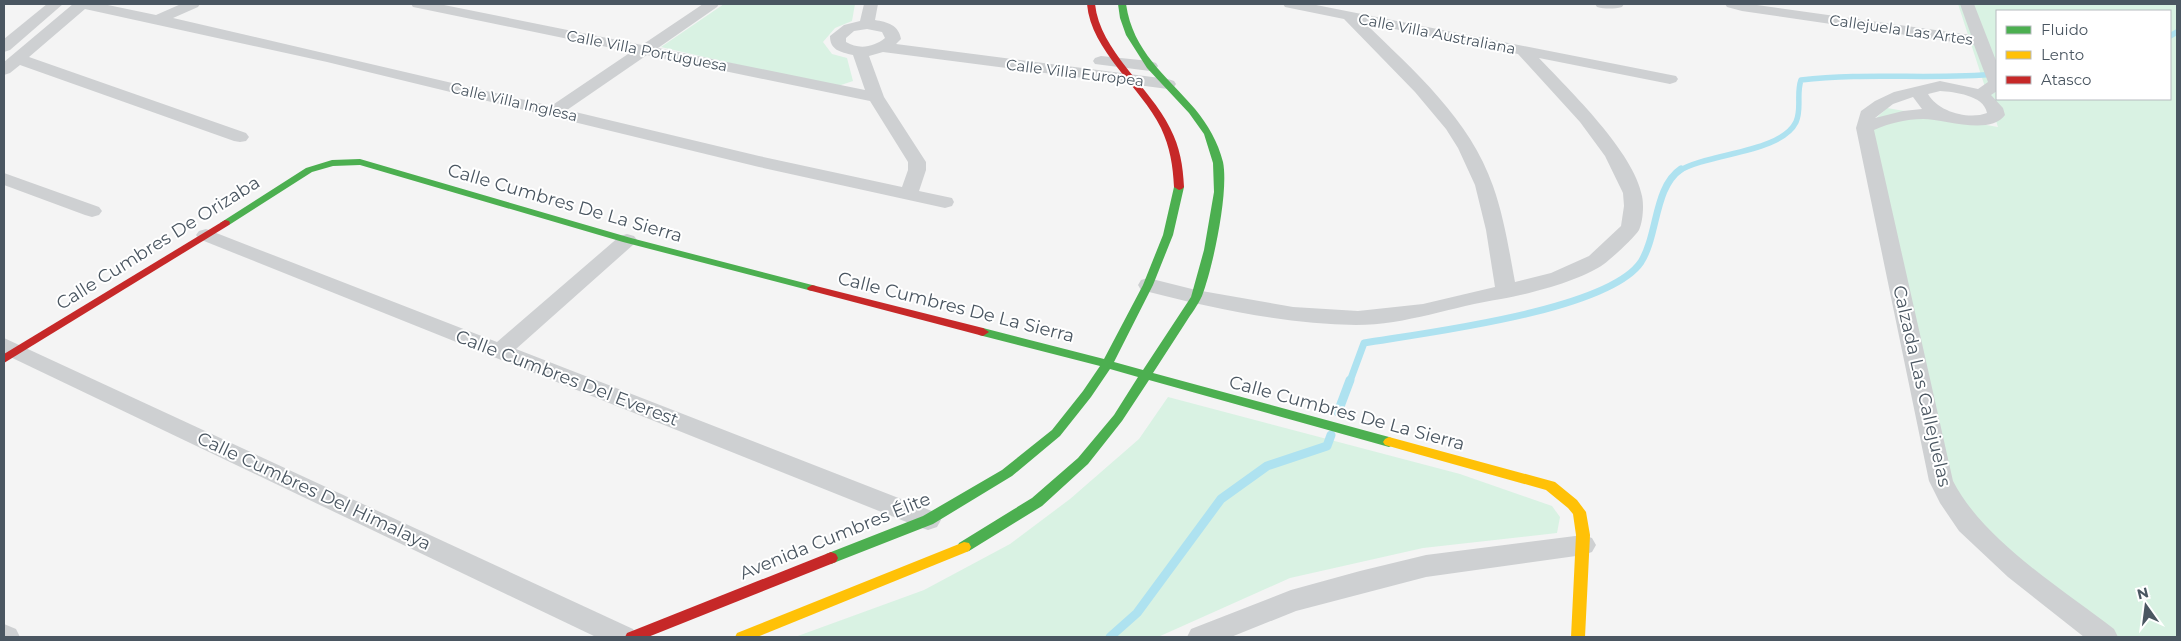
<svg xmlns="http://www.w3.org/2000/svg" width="2181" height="641" font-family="Montserrat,sans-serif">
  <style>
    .green { fill: #d9f2e3; fill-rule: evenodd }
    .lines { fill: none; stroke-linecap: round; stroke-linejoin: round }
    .stream-far2 { stroke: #aee2f0; stroke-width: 5.5 }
    .stream-far1 { stroke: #aee2f0; stroke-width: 7 }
    .stream { stroke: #aee2f0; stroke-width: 9 }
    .street { fill: #ced0d2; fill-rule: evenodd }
    .fast { fill: #4caf50; fill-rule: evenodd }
    .slow { fill: #ffc107; fill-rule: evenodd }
    .jam { fill: #c62828; fill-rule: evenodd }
    .labels { text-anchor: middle; stroke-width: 4; stroke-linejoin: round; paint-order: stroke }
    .far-street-label { font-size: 15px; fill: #4a5661; stroke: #fff }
    .street-label { font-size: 18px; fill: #4a5661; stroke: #fff }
  </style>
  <rect width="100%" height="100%" fill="#f4f4f4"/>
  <g class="green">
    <polygon points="724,4 855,4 852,21 835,28 823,42 832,54 847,58 853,81 835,87 661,47"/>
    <path d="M1958,4H2177V637H2108L2008,554L1947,486L1867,127L1887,108L1998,127ZM1997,11H2170V99H1997Z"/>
    <polygon points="1168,397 1460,474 1552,506 1560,517 1557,533 1423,548 1290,578 1158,637 795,637 924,590 1010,544 1070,499 1139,439"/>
  </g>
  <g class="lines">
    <g class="stream-far2">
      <polyline points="2170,36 2177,32"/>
      <path d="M1679,171C1708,153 1781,153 1796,122C1802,109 1796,94 1801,80C1866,72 1932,80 1997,74"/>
    </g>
    <path class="stream-far1" d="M1350,381L1364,343C1424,333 1608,311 1641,262C1658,235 1654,187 1681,169"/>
    <g class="stream">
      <polyline points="1338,412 1350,380"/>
      <polyline points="1110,637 1137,613 1221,499 1267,466 1327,446 1331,435"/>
    </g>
    <g class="street">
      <polygon points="47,4 63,4 10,50 4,52 4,39"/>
      <path d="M73,4H103L156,15L181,4H200L198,7L173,18L551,106L631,52L418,8L413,7L411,4H439L642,45L703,4H719L717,7L658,48L865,90L853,55C840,52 830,50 830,36L844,25L860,21L864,4H878L875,20C887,22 899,25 901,39L896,44L1168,79L1174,81L1176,84L1174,87L1168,89L883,52L869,56L884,97L926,162V170L919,191L952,198L954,202L952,206L945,208L759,167L327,62L85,9L29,57L246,133L249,137L246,141L240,142L234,141L20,65L10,73L4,75V62ZM867,29L882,32L885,38C874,47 859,50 846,42V38L854,31ZM647,55L870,101L908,162V170L902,187L759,156L567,110Z"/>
      <path d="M1283,4H1311L1676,76L1678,79L1676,82L1670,84L1539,58C1570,91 1634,152 1642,196C1644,205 1643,222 1639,230C1634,238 1612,258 1604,264C1580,281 1529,294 1501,299C1453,306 1407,325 1356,325C1284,324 1211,308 1141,290L1138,285L1141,280L1148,278L1196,290L1293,307L1358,311L1423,304L1495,287L1486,230L1475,185L1458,148L1446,129L1415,92L1344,19L1285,7ZM1365,23L1518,54L1580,122L1605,156L1623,193L1624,206L1621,226L1589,256L1551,273L1515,282C1509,250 1504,217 1493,186C1470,119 1414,71 1365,23Z"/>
      <path d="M1595,4H1624L1622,7C1614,9 1605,9 1597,7Z"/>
      <path d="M1725,4H1750L1971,35L1960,4H1974L1997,63V91L1991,95L2003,108L2005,115C1990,136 1944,119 1923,119C1906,119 1890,123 1874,130L1953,481C1984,541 2061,588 2114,629L2118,637H2084L2008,577L1959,531L1940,503L1929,481L1856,128L1861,111L1875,101L1894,92L1940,81L1978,89L1988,82L1974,45L1742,11L1727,7ZM1940,91C1954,92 1984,95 1987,113C1969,120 1938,112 1928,94ZM1913,97L1922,109L1903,111L1875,118L1893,104Z"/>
      <polygon points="1101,56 1150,61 1156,63 1158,66 1156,69 1150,71 1095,64 1093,61 1095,58"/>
      <polygon points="4,173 99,207 102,211 99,215 92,217 85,215 4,185"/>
      <polygon points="206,229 497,342 620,236 627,234 634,236 637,240 634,244 516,349 937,513 941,520 937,527 928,530 919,527 199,239 196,235 199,231"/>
      <polygon points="4,338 633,629 637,637 596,637 4,354"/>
      <polygon points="1583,535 1592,538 1596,545 1592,552 1583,555 1426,577 1296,611 1231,637 1187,637 1191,629 1291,590 1360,571 1426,555"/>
      <polygon points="4,624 16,629 20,637 4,637"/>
    </g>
    <g class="fast">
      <path d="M1118,4H1126C1133,52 1166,75 1195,109C1208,125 1218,142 1223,162C1229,192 1213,267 1202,296C1198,305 1191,314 1186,322C1175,339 1164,356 1153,373L1389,437L1393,439L1395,442L1393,445L1389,447L1149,380L1122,421L1088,464L1042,506L969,551L964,552L959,551L957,547L959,543L1032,498L1078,458L1114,415L1138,377L1110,369L1091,397L1060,436L1012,476L933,524L836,562L831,564L826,562L824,558L826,554L923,516L1002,470L1052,430L1083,391L1100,366L979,335L977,332L983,328L1104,359L1143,285L1163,235L1174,187L1179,184L1184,187L1173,235L1153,285L1114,362L1143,370L1191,297L1204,250L1214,192L1213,163L1204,134L1189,113L1147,68L1126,35L1120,18Z"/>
      <polygon points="360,159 631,238 816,286 817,288 812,291 623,242 360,165 333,166 312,172 229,225 221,225 220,223 306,168 332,160"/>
    </g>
    <g class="slow">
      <polygon points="1389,437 1555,482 1577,500 1586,512 1590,535 1585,637 1571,637 1576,535 1573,514 1568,508 1546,490 1385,445 1383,442 1385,439"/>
      <polygon points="964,542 969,543 971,547 969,551 757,637 735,637 737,633"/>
    </g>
    <g class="jam">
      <path d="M1087,4H1095C1100,51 1150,87 1170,128C1180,147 1183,166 1184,187L1182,189L1179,190L1174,187C1173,166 1170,147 1161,128C1141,87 1091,51 1087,4Z"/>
      <polygon points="225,220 229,221 230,223 229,225 4,363 4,354"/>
      <polygon points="812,285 983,328 989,332 983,336 808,290 807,288"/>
      <polygon points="831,552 836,554 838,558 836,562 648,637 625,637 627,633"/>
    </g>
  </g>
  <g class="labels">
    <g class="far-street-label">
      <text transform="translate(1901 30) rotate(8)" y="5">Callejuela Las Artes</text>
      <text transform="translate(1437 34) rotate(11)" y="5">Calle Villa Australiana</text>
      <text transform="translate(647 51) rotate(11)" y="5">Calle Villa Portuguesa</text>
      <text transform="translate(1075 73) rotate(7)" y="5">Calle Villa Europea</text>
      <text transform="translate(514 102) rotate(13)" y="5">Calle Villa Inglesa</text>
    </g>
    <g class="street-label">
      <text transform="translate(565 203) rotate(16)" y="6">Calle Cumbres De La Sierra</text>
      <text transform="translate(158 243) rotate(-32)" y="6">Calle Cumbres De Orizaba</text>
      <text transform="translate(956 307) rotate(14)" y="6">Calle Cumbres De La Sierra</text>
      <text transform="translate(567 378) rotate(21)" y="6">Calle Cumbres Del Everest</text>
      <text transform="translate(1922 386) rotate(77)" y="6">Calzada Las Callejuelas</text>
      <text transform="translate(1347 413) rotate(15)" y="6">Calle Cumbres De La Sierra</text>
      <text transform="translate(314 491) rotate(25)" y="6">Calle Cumbres Del Himalaya</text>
      <text transform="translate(835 536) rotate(-22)" y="6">Avenida Cumbres Élite</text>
    </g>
  </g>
  <rect width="2181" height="641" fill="none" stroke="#4a5661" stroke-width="10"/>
  <rect x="1996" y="10" width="175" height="90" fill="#ffffff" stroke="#b7bbc0"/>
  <rect x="2006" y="26" width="25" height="8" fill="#4caf50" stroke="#b7bbc0"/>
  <text x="2041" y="35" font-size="15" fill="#4a5661">Fluido</text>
  <rect x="2006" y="51" width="25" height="8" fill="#ffc107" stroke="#b7bbc0"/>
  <text x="2041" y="60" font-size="15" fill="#4a5661">Lento</text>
  <rect x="2006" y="76" width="25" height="8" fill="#c62828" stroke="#b7bbc0"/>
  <text x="2041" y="85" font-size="15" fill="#4a5661">Atasco</text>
  <g transform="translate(2146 606) rotate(346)" stroke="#ffffff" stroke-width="4" paint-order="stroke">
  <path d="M0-4L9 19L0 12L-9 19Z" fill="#4a5661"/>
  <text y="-8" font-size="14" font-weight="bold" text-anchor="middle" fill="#4a5661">N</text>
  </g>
</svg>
